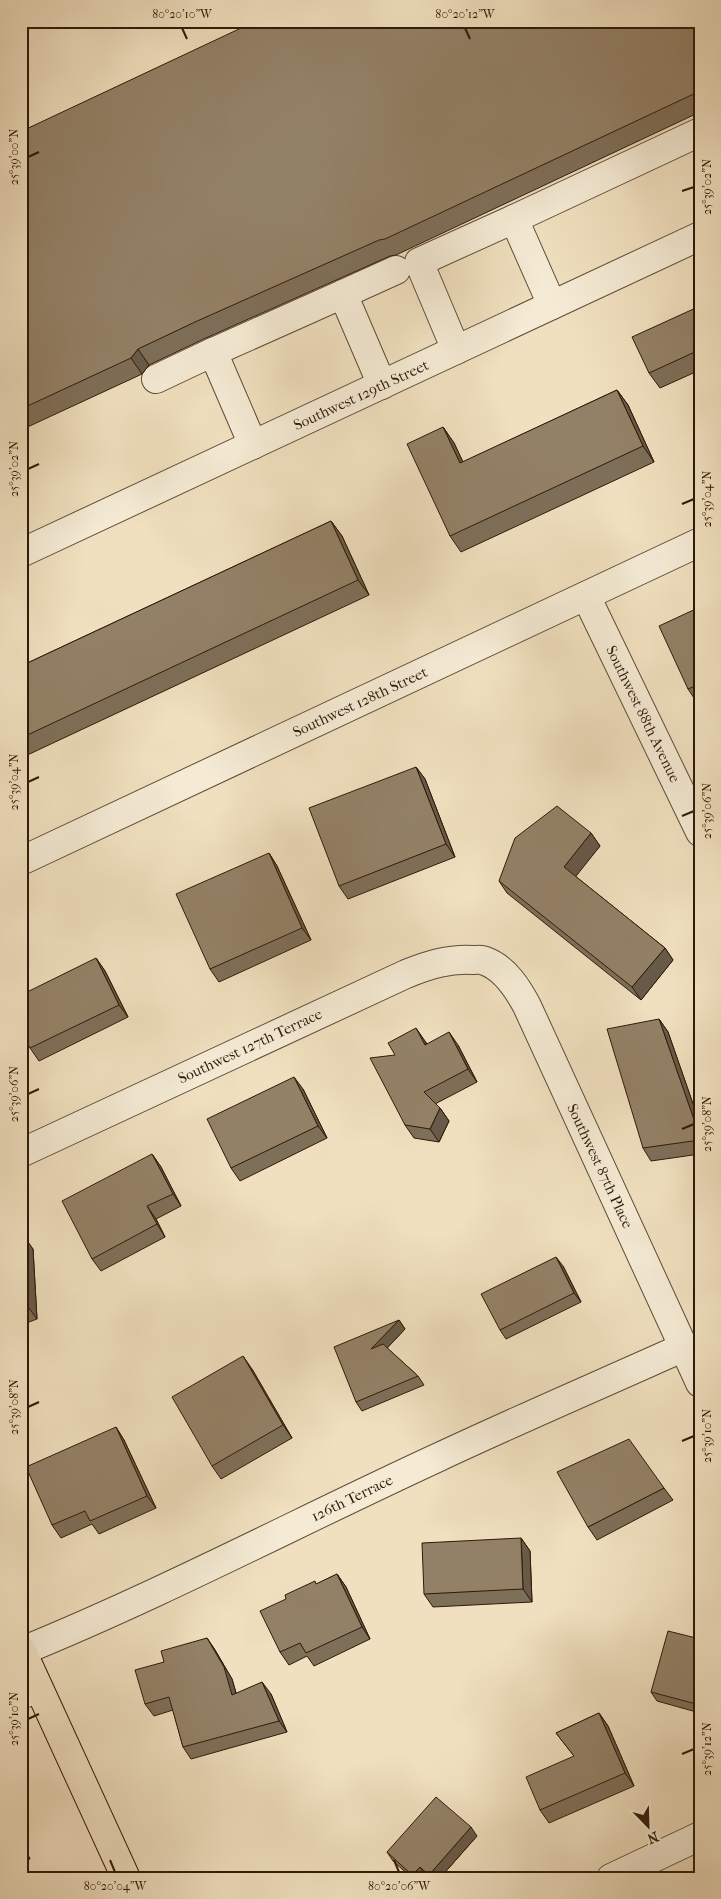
<svg xmlns="http://www.w3.org/2000/svg" width="721" height="1899" font-family="'IM FELL French Canon',serif">
  <style>
    .lines { fill: none; stroke-linecap: round; stroke-linejoin: round }
    .minor-casing { stroke: #5e4c36; stroke-width: 30 }
    .major-casing { stroke: #2e1a08; stroke-width: 30 }
    .minor { stroke: #f5ebd5; stroke-width: 28 }
    .major { stroke: #f0e0bf; stroke-width: 28 }
    .wall { fill: #7e6f59; stroke: #2e1a08 }
    .shaded-wall { fill: #675a48; stroke: #2e1a08 }
    .building { fill: #938167; stroke: #2e1a08 }
    .ticks { fill: none; stroke: #2e1a08; stroke-width: 2 }
    .labels { text-anchor: middle; stroke-width: 4.5; stroke-linejoin: round; paint-order: stroke }
    .street-label { font-size: 15px; fill: #2e1a08; stroke: #f5ebd5 }
    .neatline { fill: none; stroke: #2e1a08; stroke-width: 2 }
    .ticks-label { font-size: 12px; text-anchor: middle; fill: #2e1a08 }
  </style>
  <rect width="100%" height="100%" fill="#f0e0bf"/>
  <filter id="stains"><feTurbulence type="fractalNoise" baseFrequency=".004" numOctaves="4"/><feColorMatrix values="0 0 0 0 .2 0 0 0 0 .09 0 0 0 0 .02 0 0 0 .5 -.17"/></filter>
  <radialGradient id="worn" r=".72"><stop offset=".6" stop-color="#630" stop-opacity="0"/><stop offset="1" stop-color="#630" stop-opacity=".3"/></radialGradient>
  <g class="lines">
    <g class="minor-casing">
      <g id="minor">
        <polyline points="514,219 700,132"/>
        <polyline points="343,294 396,270"/>
        <polyline points="456,350 419,262 514,219 552,305"/>
        <polyline points="156,379 213,352"/>
        <polyline points="253,445 213,352 343,294 382,385"/>
        <polyline points="21,553 700,236"/>
        <polyline points="586,596 700,832"/>
        <polyline points="21,861 700,542"/>
        <path d="M21,1153L406,974C428,965 450,958 474,960C477,960 482,959 485,961C505,968 518,989 527,1006L700,1383"/>
        <path d="M22,1651C164,1593 300,1521 439,1457C520,1419 602,1384 684,1347"/>
        <polyline points="21,1695 38,1688"/>
        <polyline points="611,1878 700,1836"/>
      </g>
    </g>
    <g class="major-casing">
      <polyline id="major" points="21,1649 126,1878"/>
    </g>
    <use href="#minor" class="minor"/>
    <use href="#major" class="major"/>
  </g>
  <g class="wall">
    <polygon points="700,21 700,112 396,255 390,256 206,338 149,365 142,374 21,430 21,123 25,129"/>
    <polygon points="700,306 700,370 660,388 649,373"/>
    <polygon points="617,390 628,405 654,462 461,552 450,536 443,427 454,443 463,462"/>
    <polygon points="331,521 342,536 369,595 21,758 21,666"/>
    <polygon points="700,607 700,696 694,698 688,689"/>
    <polygon points="416,767 425,779 455,857 348,899 339,886"/>
    <polygon points="591,833 600,846 575,876 665,948 673,960 641,1000 507,893 499,881"/>
    <polygon points="269,853 277,866 311,940 219,982 210,969"/>
    <polygon points="96,958 105,971 128,1017 39,1061 30,1048"/>
    <polygon points="659,1019 668,1032 700,1124 700,1154 651,1161 643,1148"/>
    <polygon points="425,1041 427,1044 458,1045 477,1082 435,1104 440,1108 449,1121 439,1142 414,1138 405,1125 395,1055"/>
    <polygon points="303,1089 327,1138 240,1181 231,1168"/>
    <polygon points="152,1154 161,1167 181,1206 156,1219 165,1237 101,1271 92,1259"/>
    <polygon points="21,1236 33,1249 37,1319 21,1325"/>
    <polygon points="563,1266 581,1302 506,1339 500,1330"/>
    <polygon points="399,1320 405,1329 387,1348 418,1376 424,1385 362,1411 356,1402"/>
    <polygon points="252,1369 292,1438 221,1479 212,1466"/>
    <polygon points="116,1427 124,1440 156,1508 99,1534 92,1524 61,1538 52,1525"/>
    <polygon points="664,1488 673,1500 597,1540 588,1527"/>
    <polygon points="521,1538 530,1551 532,1602 433,1607 424,1594"/>
    <polygon points="337,1574 346,1587 370,1639 314,1666 307,1656 289,1665 280,1652 317,1584"/>
    <polygon points="207,1638 215,1650 232,1679 236,1693 271,1694 287,1732 191,1759 183,1747 173,1710 154,1716 145,1704 164,1662"/>
    <polygon points="700,1639 700,1713 657,1701 651,1692"/>
    <polygon points="599,1713 608,1726 634,1786 549,1823 540,1810 574,1756 556,1733"/>
    <polygon points="477,1836 440,1878 428,1878 426,1876 424,1878 412,1878 393,1861 387,1852"/>
    <polygon points="21,1841 30,1859 21,1863"/>
  </g>
  <g class="shaded-wall">
    <polygon points="21,123 24,127 33,146 21,128"/>
    <polygon points="138,349 149,365 142,374 131,358"/>
    <polygon points="617,390 628,405 654,462 643,446"/>
    <polygon points="443,427 454,443 471,479 460,463"/>
    <polygon points="331,521 342,536 369,595 358,580"/>
    <polygon points="416,767 425,779 455,857 446,844"/>
    <polygon points="591,833 600,846 573,880 564,867"/>
    <polygon points="269,853 277,866 311,940 302,928"/>
    <polygon points="665,948 673,960 641,1000 632,987"/>
    <polygon points="96,958 105,971 128,1017 119,1005"/>
    <polygon points="659,1019 668,1032 700,1124 700,1137"/>
    <polygon points="416,1028 425,1041 434,1058 425,1045"/>
    <polygon points="449,1032 458,1045 477,1082 468,1069"/>
    <polygon points="294,1077 303,1089 327,1138 318,1126"/>
    <polygon points="440,1108 449,1121 439,1142 430,1129"/>
    <polygon points="152,1154 161,1167 181,1206 173,1194"/>
    <polygon points="147,1206 156,1219 165,1237 157,1224"/>
    <polygon points="24,1236 33,1249 37,1319 28,1307"/>
    <polygon points="556,1257 563,1266 581,1302 574,1293"/>
    <polygon points="399,1320 405,1329 378,1358 371,1349"/>
    <polygon points="243,1356 252,1369 292,1438 283,1425"/>
    <polygon points="116,1427 124,1440 156,1508 147,1496"/>
    <polygon points="521,1538 530,1551 532,1602 523,1589"/>
    <polygon points="337,1574 346,1587 370,1639 362,1627"/>
    <polygon points="207,1638 215,1650 232,1679 240,1707 232,1695"/>
    <polygon points="262,1682 271,1694 287,1732 279,1721"/>
    <polygon points="599,1713 608,1726 634,1786 625,1773"/>
    <polygon points="471,1827 477,1836 440,1878 431,1878 429,1875"/>
    <polygon points="21,1841 30,1859 23,1850 21,1845"/>
    <polygon points="420,1867 426,1876 424,1878 414,1878 412,1875"/>
  </g>
  <g class="building">
    <polygon points="256,21 700,21 700,91 385,239 379,240 195,322 138,349 131,358 21,409 21,128 22,131"/>
    <polygon points="700,306 700,357 697,351 649,373 632,337"/>
    <polygon points="617,390 643,446 450,536 407,444 443,427 460,463"/>
    <polygon points="331,521 358,580 21,738 21,666"/>
    <polygon points="700,607 700,684 688,689 659,626"/>
    <polygon points="416,767 446,844 339,886 309,808"/>
    <polygon points="557,806 591,833 564,867 665,948 632,987 499,881 515,838"/>
    <polygon points="269,853 302,928 210,969 176,894"/>
    <polygon points="96,958 119,1005 30,1048 21,1031 21,995"/>
    <polygon points="659,1019 700,1137 700,1140 643,1148 607,1029"/>
    <polygon points="416,1028 425,1045 449,1032 468,1069 424,1092 440,1108 430,1129 405,1125 370,1058 395,1055 388,1043"/>
    <polygon points="294,1077 318,1126 231,1168 207,1119"/>
    <polygon points="152,1154 173,1194 147,1206 157,1224 92,1259 62,1201"/>
    <polygon points="21,1236 24,1236 28,1307 21,1309"/>
    <polygon points="556,1257 574,1293 500,1330 481,1294"/>
    <polygon points="399,1320 371,1349 383,1344 418,1376 356,1402 334,1347"/>
    <polygon points="243,1356 283,1425 212,1466 172,1397"/>
    <polygon points="116,1427 147,1496 90,1521 85,1511 52,1525 26,1467"/>
    <polygon points="629,1439 664,1488 588,1527 557,1472"/>
    <polygon points="521,1538 523,1589 424,1594 422,1543"/>
    <polygon points="337,1574 362,1627 306,1653 300,1643 280,1652 260,1611 286,1599 285,1595 315,1581 316,1584"/>
    <polygon points="668,1631 700,1639 700,1705 651,1692"/>
    <polygon points="207,1638 224,1667 232,1695 262,1682 279,1721 183,1747 169,1697 145,1704 135,1670 164,1662 161,1651"/>
    <polygon points="599,1713 625,1773 540,1810 526,1777 574,1756 556,1733"/>
    <polygon points="436,1797 471,1827 429,1875 420,1867 412,1875 387,1852"/>
  </g>
  <path class="ticks" d="M182,28L187,39M465,28L470,39M28,157L39,152M682,191L694,187M28,469L39,464M682,504L694,499M28,782L39,777M682,816L694,811M28,1094L39,1089M682,1129L694,1124M28,1407L39,1402M682,1441L694,1436M28,1719L39,1714M682,1754L694,1749M110,1860L115,1872M394,1860L399,1872"/>
  <g class="labels">
    <g class="street-label">
      <text transform="translate(361 395) rotate(-25)" y="5">Southwest 129th Street</text>
      <text transform="translate(360 702) rotate(-25)" y="5">Southwest 128th Street</text>
      <text transform="translate(643 714) rotate(64)" y="5">Southwest 88th Avenue</text>
      <text transform="translate(250 1046) rotate(-25)" y="5">Southwest 127th Terrace</text>
      <text transform="translate(600 1166) rotate(65)" y="5">Southwest 87th Place</text>
      <text transform="translate(352 1498) rotate(-26)" y="5">126th Terrace</text>
    </g>
  </g>
  <rect width="721" height="1899" fill="none" stroke="#f0e0bf" stroke-width="55"/>
  <g transform="translate(648 1826) rotate(157)" stroke="#f5ebd5" stroke-width="4" paint-order="stroke">
  <path d="M0-4L9 19L0 12L-9 19Z" fill="#2e1a08"/>
  <text y="-8" font-size="14" font-weight="bold" text-anchor="middle" fill="#2e1a08">N</text>
  </g>
  <rect x="28" y="28" width="666" height="1844" class="neatline"/>
  <g class="ticks-label">
    <text x="182" y="18">80°20'10"W</text>
    <text x="465" y="18">80°20'12"W</text>
    <text transform="translate(14 157) rotate(-90)" y="4">25°39'00"N</text>
    <text transform="translate(707 187) rotate(-90)" y="4">25°39'02"N</text>
    <text transform="translate(14 469) rotate(-90)" y="4">25°39'02"N</text>
    <text transform="translate(707 499) rotate(-90)" y="4">25°39'04"N</text>
    <text transform="translate(14 782) rotate(-90)" y="4">25°39'04"N</text>
    <text transform="translate(707 811) rotate(-90)" y="4">25°39'06"N</text>
    <text transform="translate(14 1094) rotate(-90)" y="4">25°39'06"N</text>
    <text transform="translate(707 1124) rotate(-90)" y="4">25°39'08"N</text>
    <text transform="translate(14 1407) rotate(-90)" y="4">25°39'08"N</text>
    <text transform="translate(707 1436) rotate(-90)" y="4">25°39'10"N</text>
    <text transform="translate(14 1719) rotate(-90)" y="4">25°39'10"N</text>
    <text transform="translate(707 1749) rotate(-90)" y="4">25°39'12"N</text>
    <text x="115" y="1890">80°20'04"W</text>
    <text x="399" y="1890">80°20'06"W</text>
  </g>
  <rect width="100%" height="100%" filter="url(#stains)"/>
  <rect width="100%" height="100%" fill="url(#worn)"/>
</svg>
